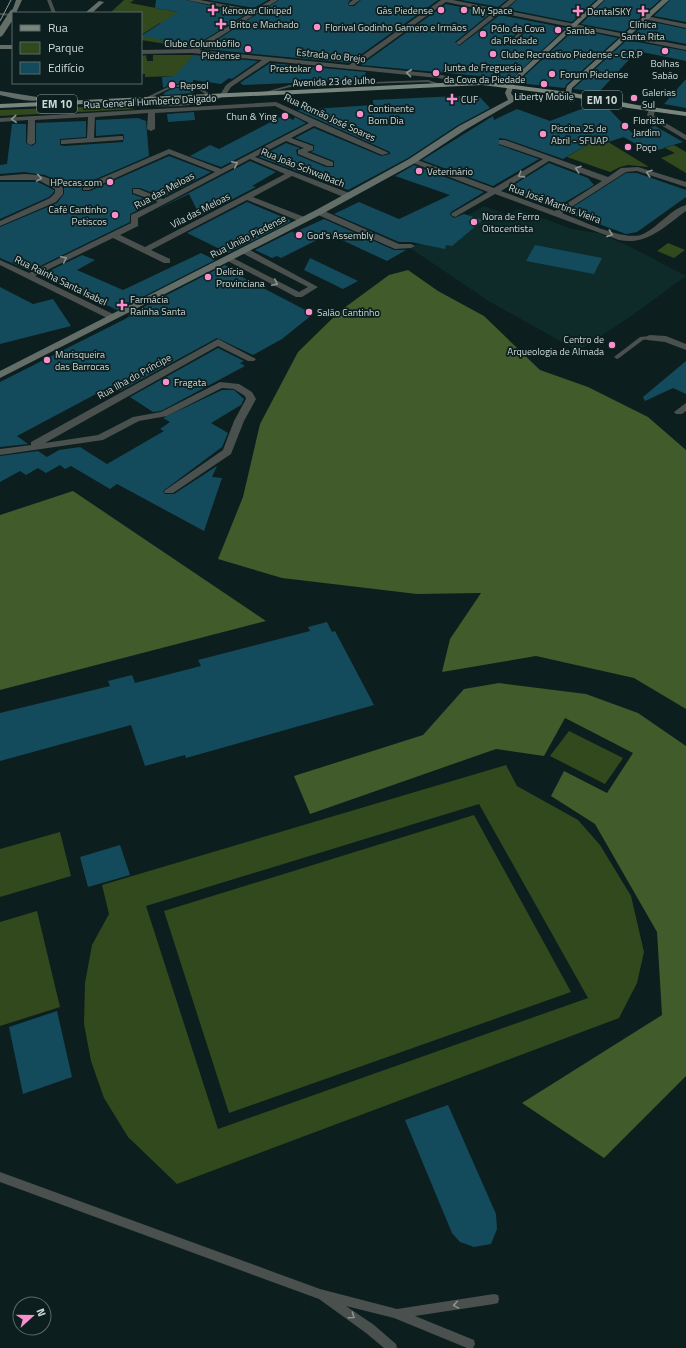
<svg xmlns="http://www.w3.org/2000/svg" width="686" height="1348" font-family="'Titillium Web',sans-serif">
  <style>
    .built { fill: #0e2a29 }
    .green { fill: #32491d; fill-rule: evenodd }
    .forest { fill: #415b2b }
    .building { fill: #134b5d; fill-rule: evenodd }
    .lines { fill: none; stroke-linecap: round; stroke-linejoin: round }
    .lane { fill: #49504d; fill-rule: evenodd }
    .street { fill: #49504d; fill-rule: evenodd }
    .secondary { fill: #646e69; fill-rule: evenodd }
    .primary { fill: #78867e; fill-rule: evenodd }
    .tram { stroke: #909d9c; stroke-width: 1 }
    .secondary-bridge { stroke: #646e69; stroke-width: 7 }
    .oneway { stroke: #8c9492 }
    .poi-dot { fill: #f890cb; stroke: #0d1e1e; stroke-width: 1.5 }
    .labels { text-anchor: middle; stroke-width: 3.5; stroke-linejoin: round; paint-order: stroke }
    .far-poi-label { font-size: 10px; fill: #ced9d8; stroke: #0d1e1e; text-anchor: start }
    .far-street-label { font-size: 10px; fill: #ced9d8; stroke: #0d1e1e }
    .shield { fill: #0d1e1e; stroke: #94a1a0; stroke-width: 1 }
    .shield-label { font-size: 11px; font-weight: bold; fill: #ced9d8 }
  </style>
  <rect width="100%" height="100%" fill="#0d1e1e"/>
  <polygon class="built" points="484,206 508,215 518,209 572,229 598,233 631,247 686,276 630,317 578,351 490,302 410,248"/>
  <g class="green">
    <polygon points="124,0 134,0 130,3 182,13 165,24 160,23 141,35 164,40 160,43 141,40 141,13 110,13"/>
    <polygon points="146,55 147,61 153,61 153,55 194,55 175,76 145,77 145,74 141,74 141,56"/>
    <polygon points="112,106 136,109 0,116 0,110"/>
    <polygon points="637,132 665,148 674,145 686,152 686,173 661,158 675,153 665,148 650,152 622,136"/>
    <polygon points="600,137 649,167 628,165 620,167 610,172 567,157"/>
    <polygon points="668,243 685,250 674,258 657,251"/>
    <polygon points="569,731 623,758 605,784 550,756"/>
    <path d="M506,765L517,786L578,820L600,845L631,896L644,952L637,983L619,1018L177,1184L128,1137L104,1098L91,1061L84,1024L85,983L92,945L109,914L102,885ZM479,804L588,998L218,1129L146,906Z"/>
    <polygon points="474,815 571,992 229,1113 164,911"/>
    <polygon points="60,832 71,876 0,897 0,849"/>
    <polygon points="37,911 60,1007 0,1026 0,922"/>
  </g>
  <g class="forest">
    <polygon points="408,270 438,291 484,316 540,370 588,387 648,417 686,450 686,709 634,678 536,656 442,672 450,639 481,593 417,594 282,578 218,559 243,497 260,424 298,352 340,311 389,275"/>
    <polygon points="73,491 266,621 0,690 0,515"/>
    <polygon points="499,683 586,694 638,713 686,746 686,1076 604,1158 522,1103 662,1015 657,932 595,824 551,796 564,771 607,793 633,753 565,718 544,756 496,749 310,814 294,776 423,735 464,689"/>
  </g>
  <g class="building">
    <polygon points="156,0 186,0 246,14 191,48 181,48 160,43 164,40 141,36 178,12 155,8"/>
    <polygon points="208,0 268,0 254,8"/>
    <polygon points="279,0 350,0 348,3 349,6 354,6 361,0 438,0 349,63 203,49"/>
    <polygon points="461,0 507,0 498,7"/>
    <polygon points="517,0 596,0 572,22 507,9"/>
    <polygon points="605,0 660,0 624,32 581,24"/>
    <polygon points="670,0 686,0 686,22 654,16"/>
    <path d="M446,4L491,13L455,42L459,46L500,15L566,28L508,82L501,81V78L361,65ZM525,26L530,28L511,45H507V41Z"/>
    <polygon points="648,21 686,29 686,44 634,34"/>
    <polygon points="575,29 618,38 566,85 565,88 517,83"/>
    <polygon points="627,40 686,51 686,61 637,51 599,92 573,89"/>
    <polygon points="194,55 258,61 232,79 229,78 221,84 193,80 193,84 172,84 163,88 162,77 174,76"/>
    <polygon points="270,63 366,72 363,80 243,85 240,83"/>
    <polygon points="686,79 686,108 664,104"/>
    <polygon points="173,88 193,88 194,93 164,95 164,93"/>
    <polygon points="478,95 490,108 458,125 408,158 348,190 259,157 286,143 300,148 296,150 297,155 326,167 334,167 334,161 311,152 314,150 314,145 295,138 314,128 381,156 390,154 390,152 297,110 373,105 373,100"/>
    <polygon points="597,103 605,105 632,133 655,126 683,142 650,152 624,137 608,142 600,137 563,159 506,139 499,138 499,145 539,159 493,186 422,160 493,116 494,120 517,109 550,121"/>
    <polygon points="194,112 195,120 168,122 167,114"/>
    <polygon points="284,115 293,120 295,117 306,123 221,167 190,156 210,145 219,149"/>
    <polygon points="138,118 146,121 149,156 82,185 82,191 90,191 169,156 211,172 163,197 140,188 132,188 132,194 154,202 130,214 130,222 30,271 0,258 0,227 57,203 64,194 64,187 56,180 45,175 24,172 0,174 0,165 7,164 12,124 26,124 26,143 32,146 36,143 36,123 86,121 86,137 60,139 60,145 64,146 123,142 124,136 123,134 96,136 96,120"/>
    <polygon points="250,161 276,172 252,186 256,187 200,216 189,194 156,210"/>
    <polygon points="549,163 588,178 594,185 562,204 547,205 515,193 512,186"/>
    <polygon points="414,165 484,192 451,212 450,215 454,218 464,214 483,220 452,246 446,245 445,249 411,242 399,242 334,214 359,202 399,219 450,195 395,176"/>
    <polygon points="626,173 637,173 686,190 686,197 637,232 626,234 574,215 570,209"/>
    <polygon points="0,182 38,182 54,190 54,192 49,197 0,219"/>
    <polygon points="247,202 290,220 290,222 228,253 187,233"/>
    <polygon points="324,219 394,250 406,250 387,261 329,234 281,258 277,256 272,258 255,250 293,231 293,233"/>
    <polygon points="535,245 602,258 594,274 526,261"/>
    <polygon points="201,253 215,260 117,310 43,274 82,255 95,260 77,270 123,290"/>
    <polygon points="310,258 358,281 343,289 304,270"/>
    <polygon points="225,265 241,274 238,275 313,314 282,339 253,355 217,338 120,391 111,386 17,436 28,444 0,447 0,382 125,319 130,316 128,315"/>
    <polygon points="0,287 33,304 53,299 71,326 0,344"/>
    <polygon points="218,348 244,361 240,363 245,366 161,411 153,412 130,397"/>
    <polygon points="686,361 686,394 673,388 645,401 643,397"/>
    <polygon points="222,390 234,390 244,399 241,405 211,423 228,433 222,447 163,491 165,494 174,494 217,466 212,477 222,478 204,531 117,484 110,489 71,466 65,469 60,465 46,473 38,468 26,475 20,471 0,482 0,456 38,451 47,457 59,450 80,447 107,464 164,431 160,429 170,422 163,418"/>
    <polygon points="327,622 332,632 335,631 374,705 186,758 185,755 145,766 131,725 0,761 0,713 110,686 108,681 132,675 135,683 201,666 198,660 310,631 308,627"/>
    <polygon points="120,845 130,875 88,887 80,857"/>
    <polygon points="57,1011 72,1077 23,1094 9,1027"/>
    <polygon points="448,1105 496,1214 497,1229 491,1244 474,1247 460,1242 452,1233 405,1120"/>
  </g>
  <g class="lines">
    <g class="lane">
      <polygon points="47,0 51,0 56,13 52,13"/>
      <polygon points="0,13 13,14 13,16 0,15"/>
      <polygon points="526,27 529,28 510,44 508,44 508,42"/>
      <polygon points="428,80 446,86 444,87 428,82 359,84 290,87 263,94 261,93 290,85"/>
      <polygon points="172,85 197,85 211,95 208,96 195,87 173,87 148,99 145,98"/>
      <path d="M223,94H224V96C196,111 145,106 114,103L112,102L114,101C145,103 181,107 211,99C216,98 219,95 223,94Z"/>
      <polygon points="650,336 652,337 652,339 643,340 619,358 617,359 614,357 640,337"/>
      <polygon points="0,1172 320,1289 397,1309 494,1294 498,1295 499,1299 498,1303 494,1304 415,1316 474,1340 475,1344 473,1348 467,1348 394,1318 346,1306 374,1325 396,1344 397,1348 384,1348 366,1333 319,1299 0,1182"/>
    </g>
    <g class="street">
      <polygon points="187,0 200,0 254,10 271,0 278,0 199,50 349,65 441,0 453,0 498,9 509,0 516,0 504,10 686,46 686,50 500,13 459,45 456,43 457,42 494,12 446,2 357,66 438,74 469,82 469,84 438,78 270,61 231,87 225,96 223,97 220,95 226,85 262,60 192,53 141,54 141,50 191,49 250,13"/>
      <polygon points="353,0 360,0 353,5 349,5 349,3"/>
      <polygon points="646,16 686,24 686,28 644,19 643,18"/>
      <path d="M276,102L389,153L382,155L314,126L291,138L313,146V150L307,152L333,162V166H327L298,154V150L304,148L286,141L255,157L352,194V198H346L292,176L253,197L307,218V222H301L247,200L151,250L170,259V263H164L113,238L35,276L115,315V319H109L0,265V260L29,273L131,223V215L158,202L133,193V189H139L163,199L215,172L169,154L89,190H83V186L169,149L221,169L309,123L275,106L155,113V129L151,131L147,129L148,113L95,117L94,138L120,136H123V140L64,144H61V140L87,138L88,117L35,120V143L31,145L27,143L28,120L0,122V118ZM250,159L285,174L145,247L120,235L138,226V218Z"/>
      <polygon points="652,107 655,109 654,116 686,135 686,140 649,118 647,115 649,109"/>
      <path d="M499,140H505L608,177L621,168L638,167L686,182V187L637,171L626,172L562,213C581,220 628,244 645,233C659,226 671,209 686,205V211C665,226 647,246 619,240L495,194L455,217L451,215L452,213L488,192L408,161L415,159L494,188L543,159L499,144ZM549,161L602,181L555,211L501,191Z"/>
      <path d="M24,174C38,174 53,177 63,188V194L56,202L0,226V221L50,198L55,193V189L38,180H0V176Z"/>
      <polygon points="316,210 322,210 399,244 411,244 415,246 411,248 395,249 316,214"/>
      <polygon points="242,249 248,249 318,287 302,297 296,297 224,259 225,257 231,257 299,292 308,287 242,253"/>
      <polygon points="650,335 666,336 686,344 686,350 665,342 647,340 647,336"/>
      <polygon points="218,339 256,359 254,361 248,361 218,346 45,443 98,435 133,417 161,412 220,382 239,384 252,392 256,399 244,421 231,454 173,493 165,493 164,491 223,450 234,421 246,399 245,396 234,389 222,388 167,416 139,421 103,440 0,455 0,449 31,445 31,442"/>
      <polygon points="686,403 686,411 682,414 676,414 674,412"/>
    </g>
    <g class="secondary">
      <polygon points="16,0 22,0 16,13 11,14"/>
      <polygon points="598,0 604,0 515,83 511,93 515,99 513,102 465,130 415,163 322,214 0,378 0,371 316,210 409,159 459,126 508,100 505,93 510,81"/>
      <polygon points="662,0 669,0 572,88 571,94 575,101 570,102 565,94 567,86"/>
      <polygon points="99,1 104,2 92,13 85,13"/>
      <rect x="0" y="45" width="13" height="4"/>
      <path d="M0,91L37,97L40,99C33,104 9,97 0,95Z"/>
    </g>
    <polygon class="primary" points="482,81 568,92 637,105 686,112 686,116 628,108 568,96 482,85 0,108 0,104"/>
    <polyline class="tram" points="0,21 11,0"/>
    <polyline class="secondary-bridge" points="0,33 13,13"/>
  </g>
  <defs><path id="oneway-chevron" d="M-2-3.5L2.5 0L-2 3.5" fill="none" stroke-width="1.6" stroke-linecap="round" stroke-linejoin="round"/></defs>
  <g class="oneway">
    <use href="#oneway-chevron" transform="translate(409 73) rotate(-174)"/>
    <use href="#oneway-chevron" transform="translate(14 119) rotate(177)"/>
    <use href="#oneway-chevron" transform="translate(235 164) rotate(-26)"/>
    <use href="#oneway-chevron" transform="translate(578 169) rotate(-161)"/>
    <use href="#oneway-chevron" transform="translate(649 173) rotate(-161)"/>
    <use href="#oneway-chevron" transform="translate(521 175) rotate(148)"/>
    <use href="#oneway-chevron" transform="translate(39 178) rotate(9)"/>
    <use href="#oneway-chevron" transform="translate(610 234) rotate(20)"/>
    <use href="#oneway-chevron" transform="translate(64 259) rotate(-26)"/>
    <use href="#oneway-chevron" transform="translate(275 283) rotate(27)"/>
    <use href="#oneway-chevron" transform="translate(456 1305) rotate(171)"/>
    <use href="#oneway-chevron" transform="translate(352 1316) rotate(35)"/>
  </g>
  <g class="poi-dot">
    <path d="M211 4h4v4h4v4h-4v4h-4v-4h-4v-4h4z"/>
    <circle cx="441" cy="10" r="4"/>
    <circle cx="464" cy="10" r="4"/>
    <path d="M576 5h4v4h4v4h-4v4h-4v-4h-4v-4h4z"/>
    <path d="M641 5h4v4h4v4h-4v4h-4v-4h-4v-4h4z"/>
    <path d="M219 18h4v4h4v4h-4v4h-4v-4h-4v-4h4z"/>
    <circle cx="317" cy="27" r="4"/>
    <circle cx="558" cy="30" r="4"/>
    <circle cx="483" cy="34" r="4"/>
    <circle cx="248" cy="49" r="4"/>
    <circle cx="665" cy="51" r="4"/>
    <circle cx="493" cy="54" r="4"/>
    <circle cx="319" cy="68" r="4"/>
    <circle cx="436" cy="73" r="4"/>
    <circle cx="552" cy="74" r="4"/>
    <circle cx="544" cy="84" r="4"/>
    <circle cx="172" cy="85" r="4"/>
    <circle cx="634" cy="98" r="4"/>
    <path d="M450 93h4v4h4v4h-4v4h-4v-4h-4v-4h4z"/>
    <circle cx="360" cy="114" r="4"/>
    <circle cx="285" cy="116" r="4"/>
    <circle cx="625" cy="126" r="4"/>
    <circle cx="543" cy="134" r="4"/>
    <circle cx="628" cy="147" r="4"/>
    <circle cx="419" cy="171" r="4"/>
    <circle cx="110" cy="182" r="4"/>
    <circle cx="115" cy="215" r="4"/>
    <circle cx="474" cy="222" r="4"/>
    <circle cx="299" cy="235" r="4"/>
    <circle cx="208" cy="277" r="4"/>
    <path d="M120 299h4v4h4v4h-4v4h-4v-4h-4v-4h4z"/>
    <circle cx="309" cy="312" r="4"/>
    <circle cx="612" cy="345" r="4"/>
    <circle cx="47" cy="360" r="4"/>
    <circle cx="166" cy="382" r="4"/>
  </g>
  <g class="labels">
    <g class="far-poi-label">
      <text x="222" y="14">Kenovar Cliniped</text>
      <text x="433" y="14" text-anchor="end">Gás Piedense</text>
      <text x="472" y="14">My Space</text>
      <text x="587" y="15">DentalSKY</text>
      <text x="230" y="28">Brito e Machado</text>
      <text x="643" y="28" text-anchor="middle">Clínica<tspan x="643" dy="12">Santa Rita</tspan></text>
      <text x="325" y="31">Florival Godinho Gamero e Irmãos</text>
      <text x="491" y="32">Pólo da Cova<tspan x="491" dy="12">da Piedade</tspan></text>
      <text x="566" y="34">Samba</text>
      <text x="240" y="47" text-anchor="end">Clube Columbófilo<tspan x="240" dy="12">Piedense</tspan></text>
      <text x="501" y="58">Clube Recreativo Piedense - C.R.P</text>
      <text x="665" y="67" text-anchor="middle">Bolhas<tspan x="665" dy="12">Sabão</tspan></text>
      <text x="444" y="71">Junta de Freguesia<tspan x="444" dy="12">da Cova da Piedade</tspan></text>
      <text x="311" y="72" text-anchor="end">Prestokar</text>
      <text x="560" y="78">Forum Piedense</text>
      <text x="180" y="89">Repsol</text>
      <text x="642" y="96">Galerias<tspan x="642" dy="12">Sul</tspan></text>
      <text x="544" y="100" text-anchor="middle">Liberty Mobile</text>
      <text x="461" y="103">CUF</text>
      <text x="368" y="112">Continente<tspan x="368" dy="12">Bom Dia</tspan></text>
      <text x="277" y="120" text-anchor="end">Chun &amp; Ying</text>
      <text x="633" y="124">Florista<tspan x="633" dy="12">Jardim</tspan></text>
      <text x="551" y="132">Piscina 25 de<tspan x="551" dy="12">Abril - SFUAP</tspan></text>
      <text x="636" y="151">Poço</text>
      <text x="427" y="175">Veterinário</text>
      <text x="102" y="186" text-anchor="end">HPecas.com</text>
      <text x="107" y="213" text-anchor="end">Café Cantinho<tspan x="107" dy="12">Petiscos</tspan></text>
      <text x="482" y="220">Nora de Ferro<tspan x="482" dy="12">Oitocentista</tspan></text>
      <text x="307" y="239">God's Assembly</text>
      <text x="216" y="275">Delícia<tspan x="216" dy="12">Provinciana</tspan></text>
      <text x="130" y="303">Farmácia<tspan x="130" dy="12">Rainha Santa</tspan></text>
      <text x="317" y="316">Salão Cantinho</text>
      <text x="604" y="343" text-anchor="end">Centro de<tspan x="604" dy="12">Arqueologia de Almada</tspan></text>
      <text x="55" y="358">Marisqueira<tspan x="55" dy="12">das Barrocas</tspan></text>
      <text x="174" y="386">Fragata</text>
    </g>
    <g class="far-street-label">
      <text transform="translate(331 55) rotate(6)" y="4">Estrada do Brejo</text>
      <text transform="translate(334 81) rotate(-2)" y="4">Avenida 23 de Julho</text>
      <text transform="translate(150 101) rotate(-3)" y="4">Rua General Humberto Delgado</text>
      <text transform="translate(330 117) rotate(25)" y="4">Rua Romão José Soares</text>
      <text transform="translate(303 167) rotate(22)" y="4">Rua João Schwalbach</text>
      <text transform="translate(164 190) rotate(-28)" y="4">Rua das Meloas</text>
      <text transform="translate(555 203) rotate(20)" y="4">Rua José Martins Vieira</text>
      <text transform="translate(200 210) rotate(-27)" y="4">Vila das Meloas</text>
      <text transform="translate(248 236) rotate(-27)" y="4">Rua União Piedense</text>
      <text transform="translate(61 280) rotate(26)" y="4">Rua Rainha Santa Isabel</text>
      <text transform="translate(134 376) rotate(-29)" y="4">Rua Ilha do Príncipe</text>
    </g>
    <g class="shield">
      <rect x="582" y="91" width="40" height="18" rx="3"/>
      <rect x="37" y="95" width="40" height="18" rx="3"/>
    </g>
    <g class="shield-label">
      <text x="602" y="104">EM 10</text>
      <text x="57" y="108">EM 10</text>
    </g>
  </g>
  <rect x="12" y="12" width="130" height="72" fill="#0d1e1e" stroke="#5a6968"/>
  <rect x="20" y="25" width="20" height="6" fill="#78867e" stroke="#5a6968"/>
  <text x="48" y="32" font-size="12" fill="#ced9d8">Rua</text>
  <rect x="20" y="42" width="20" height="12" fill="#32491d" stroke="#5a6968"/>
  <text x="48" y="52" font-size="12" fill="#ced9d8">Parque</text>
  <rect x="20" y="62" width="20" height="12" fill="#134b5d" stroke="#5a6968"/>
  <text x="48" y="72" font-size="12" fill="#ced9d8">Edifício</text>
  <g transform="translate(32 1316) rotate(69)"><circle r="19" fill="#0d1e1e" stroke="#5a6968"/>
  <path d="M0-3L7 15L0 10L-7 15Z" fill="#f890cb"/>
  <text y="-6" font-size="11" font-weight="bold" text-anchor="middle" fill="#ced9d8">N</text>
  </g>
</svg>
